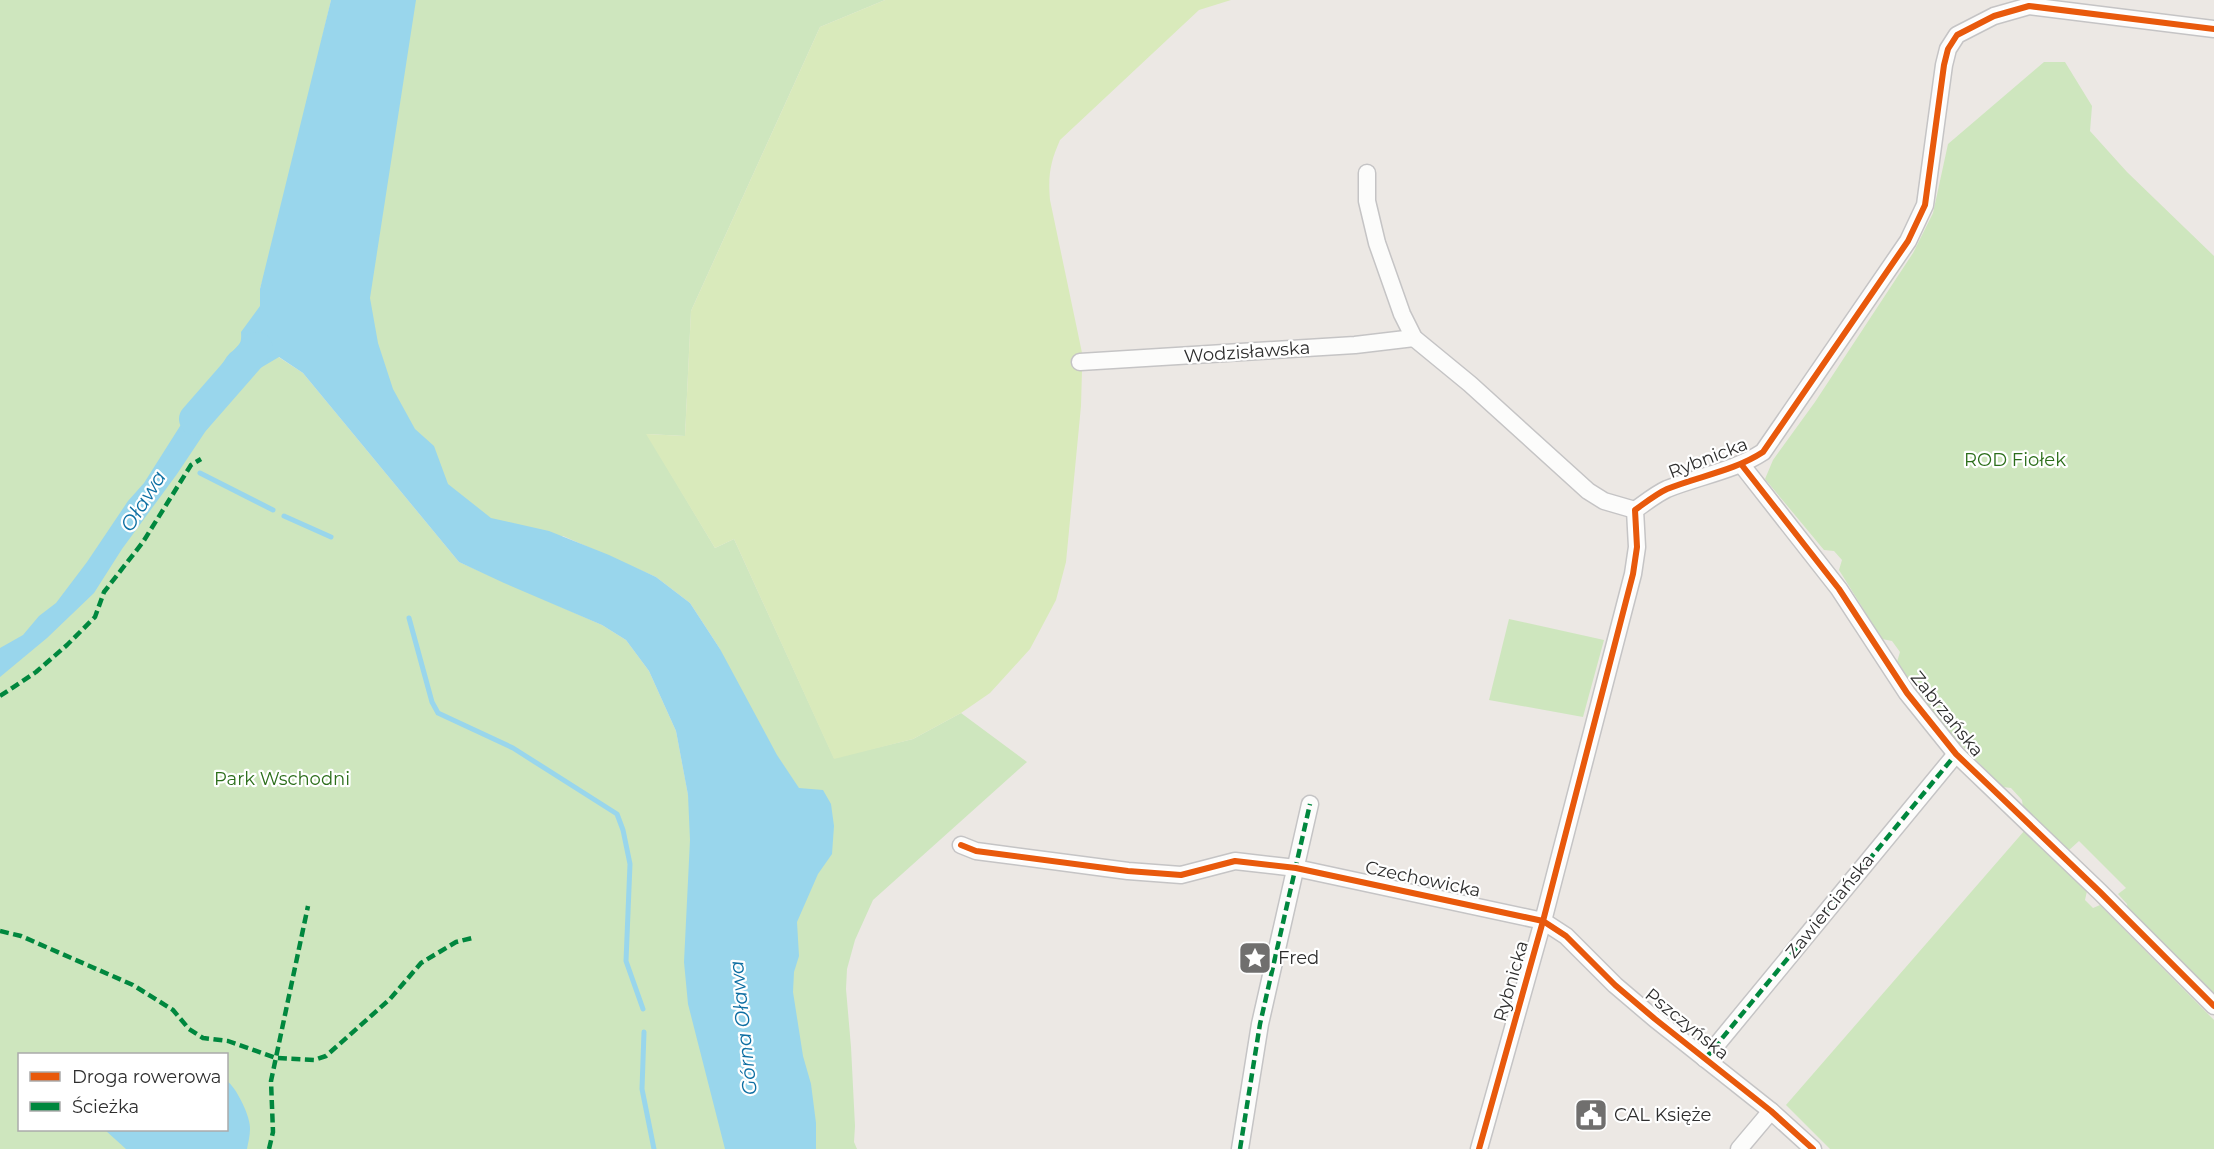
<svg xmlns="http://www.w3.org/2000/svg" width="2214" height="1149" font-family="Montserrat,sans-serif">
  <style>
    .green { fill: #cee6be; fill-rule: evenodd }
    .pitch { fill: #d9eabb }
    .water { fill: #99d6ec }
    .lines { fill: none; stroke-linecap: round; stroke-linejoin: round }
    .stream { stroke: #99d6ec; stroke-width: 5 }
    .river { stroke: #99d6ec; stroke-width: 32 }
    .street-casing { stroke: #c5c4c5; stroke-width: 19 }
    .street { stroke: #fcfcfb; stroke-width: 16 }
    .quiet { stroke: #00873e; stroke-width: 4.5; stroke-dasharray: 9 4.5; stroke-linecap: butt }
    .cycleway-casing { stroke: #fff; stroke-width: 10 }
    .cycleway { stroke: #e8590c; stroke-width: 6 }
    .labels { text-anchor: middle; stroke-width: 4.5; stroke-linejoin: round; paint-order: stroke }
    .street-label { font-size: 18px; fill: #2e2e2e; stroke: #fff }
    .park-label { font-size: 18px; fill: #2c6e1b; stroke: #fff }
    .poi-label { font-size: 18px; fill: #2e2e2e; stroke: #fff; text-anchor: start }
    .water-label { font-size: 20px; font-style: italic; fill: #0d6fa3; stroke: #fff }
  </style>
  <rect width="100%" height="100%" fill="#ece8e4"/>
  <g class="green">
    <path d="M0,0H331L321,43L327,67L260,289V345L303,373L459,562L602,625L626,640L649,671L676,731L755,1149H0ZM20,1054H226V1130H20Z"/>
    <polygon points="348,0 885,0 820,27 691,311 685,436 647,434 715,548 734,539 834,758 913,739 961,713 1027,762 873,900 855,940 847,969 846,989 851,1047 855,1126 854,1142 857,1149 783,1149 720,649 690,603 656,577 563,536 507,558 281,291"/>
    <polygon points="2044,62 2065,62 2092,106 2090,131 2127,172 2214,256 2214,996 2128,911 2127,904 2118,894 2126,888 2079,841 2068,851 2023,808 2022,800 2011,788 2003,787 1944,728 1897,662 1900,652 1892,641 1882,639 1839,570 1842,560 1834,551 1824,550 1765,479 1773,460 1815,402 1913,253 1933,213 1948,144"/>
    <polygon points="1509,619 1604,640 1583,717 1489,700"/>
    <polygon points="2025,830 2087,891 2085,900 2093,908 2100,905 2214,1020 2214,1149 1830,1149 1786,1105"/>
  </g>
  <path class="pitch" d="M885,0H1231L1199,10L1060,140C1050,163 1048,175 1050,200L1081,348L1082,353L1079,354L1082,370L1081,406L1066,562L1056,600L1030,649L990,693L961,713L913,739L834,759L734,539L715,548L646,434L685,436L691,311L820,27Z"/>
  <g class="water">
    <path d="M331,0H416L370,298L378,343L393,389L415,429L434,446L448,484L491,518L549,531L609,555L656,577L690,603L720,649L777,755L799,788L823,790L831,804L834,826L832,854L818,874L797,922L799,956L794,972L793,992L803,1056L811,1084L816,1123V1149H725L688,1004L684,962L690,840L688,795L676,731L649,671L626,640L602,625L504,583L459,562L303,373L279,357L250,374L237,384L218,371C222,365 225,358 230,353C239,346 242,344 241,332L260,306V289Z"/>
    <polygon points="212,380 231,393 177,474 122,549 94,593 47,638 0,677 0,648 23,635 39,616 56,603 87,562 128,501 144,483 182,423"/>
    <path d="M227,1081C236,1087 251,1117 250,1129C250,1136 248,1143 247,1149H126L105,1130H226Z"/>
  </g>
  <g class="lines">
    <g class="stream">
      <polyline points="200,473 273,510"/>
      <polyline points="284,516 331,537"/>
      <polyline points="409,618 432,702 438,713 513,748 617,814 623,830 630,864 626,961 643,1009"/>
      <polyline points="644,1032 642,1089 654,1149"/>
    </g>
    <polyline class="river" points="195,419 257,348"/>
    <g class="street-casing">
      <g id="street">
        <polyline points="1367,173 1367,201 1377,243 1402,314 1414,338 1470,384 1588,491 1604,501 1635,510"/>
        <polyline points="1080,362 1355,345 1414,338"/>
        <polyline points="1741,464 1839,589 1907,693 1956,754 2100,892 2214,1006"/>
        <polyline points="961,845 976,851 1128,871 1181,875 1235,861 1296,868 1543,921 1566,936 1615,985 1655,1019 1771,1111 1813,1149"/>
        <polyline points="1705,1059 1956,754"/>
        <polyline points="1240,1149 1260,1024 1310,804"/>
        <path d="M1479,1149L1543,921L1633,574L1637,547L1635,510C1645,503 1656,494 1667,489C1699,476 1734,471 1763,452L1908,241L1925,205L1944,65L1948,49L1957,35L1994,16L2029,6L2214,29"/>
        <polyline points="1739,1149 1771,1111"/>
      </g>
    </g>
    <use href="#street" class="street"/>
    <g class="quiet">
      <polyline points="0,696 36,672 67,645 95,617 104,592 143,542 191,465 201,459"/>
      <polyline points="0,931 21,936 133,985 173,1010 189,1029 203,1038 228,1041 276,1058 314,1060 326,1056 390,999 421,963 456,942 472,938"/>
      <polyline points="1705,1059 1956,754"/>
      <polyline points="269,1149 273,1132 271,1081 308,906"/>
      <polyline points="1240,1149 1260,1024 1310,804"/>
    </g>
    <g class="cycleway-casing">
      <g id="cycleway">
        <polyline points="1741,464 1839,589 1907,693 1956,754 2100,892 2214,1006"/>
        <polyline points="961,845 976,851 1128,871 1181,875 1235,861 1296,868 1543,921 1566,936 1615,985 1655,1019 1771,1111 1813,1149"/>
        <path d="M1479,1149L1543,921L1633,574L1637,547L1635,510C1645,503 1656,494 1667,489C1699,476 1734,471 1763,452L1908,241L1925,205L1944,65L1948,49L1957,35L1994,16L2029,6L2214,29"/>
      </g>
    </g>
    <use href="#cycleway" class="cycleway"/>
  </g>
  <defs>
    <g id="sight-square" transform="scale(1.725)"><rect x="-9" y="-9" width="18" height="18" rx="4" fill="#706f6e" stroke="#fff"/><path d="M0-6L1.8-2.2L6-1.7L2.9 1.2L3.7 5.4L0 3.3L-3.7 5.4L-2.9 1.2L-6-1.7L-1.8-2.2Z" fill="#fff"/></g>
    <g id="civic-square" transform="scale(1.725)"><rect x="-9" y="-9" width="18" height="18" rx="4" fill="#706f6e" stroke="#fff"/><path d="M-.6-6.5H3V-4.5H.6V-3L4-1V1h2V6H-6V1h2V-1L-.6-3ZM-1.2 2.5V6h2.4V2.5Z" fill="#fff"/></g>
  </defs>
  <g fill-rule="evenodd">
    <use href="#sight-square" x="1255" y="958"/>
    <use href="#civic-square" x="1591" y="1115"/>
  </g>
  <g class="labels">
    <g class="street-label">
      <text transform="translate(1247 352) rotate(-4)" y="6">Wodzisławska</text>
      <text transform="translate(1708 458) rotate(-21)" y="6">Rybnicka</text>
      <text transform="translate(1947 714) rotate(51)" y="6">Zabrzańska</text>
      <text transform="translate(1423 879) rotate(12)" y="6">Czechowicka</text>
      <text transform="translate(1830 906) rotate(-51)" y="6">Zawierciańska</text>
      <text transform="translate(1511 981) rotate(-74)" y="6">Rybnicka</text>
      <text transform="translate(1687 1024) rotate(39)" y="6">Pszczyńska</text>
    </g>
    <g class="park-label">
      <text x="2015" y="466">ROD Fiołek</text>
      <text x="282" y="785">Park Wschodni</text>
    </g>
    <g class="poi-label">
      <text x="1278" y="964">Fred</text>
      <text x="1614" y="1121">CAL Księże</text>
    </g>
    <g class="water-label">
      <text transform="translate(143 501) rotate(-58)" y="7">Oława</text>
      <text transform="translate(743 1028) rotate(-96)" y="7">Górna Oława</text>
    </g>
  </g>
  <rect x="18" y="1053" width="210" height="78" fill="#ffffff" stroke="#ababab" stroke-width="1.5"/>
  <rect x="30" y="1072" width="30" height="9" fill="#e8590c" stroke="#ababab" stroke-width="1.5"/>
  <text x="72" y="1083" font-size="18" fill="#2e2e2e">Droga rowerowa</text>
  <rect x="30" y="1102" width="30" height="9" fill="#00873e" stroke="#ababab" stroke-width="1.5"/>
  <text x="72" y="1113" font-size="18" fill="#2e2e2e">Ścieżka</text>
</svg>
